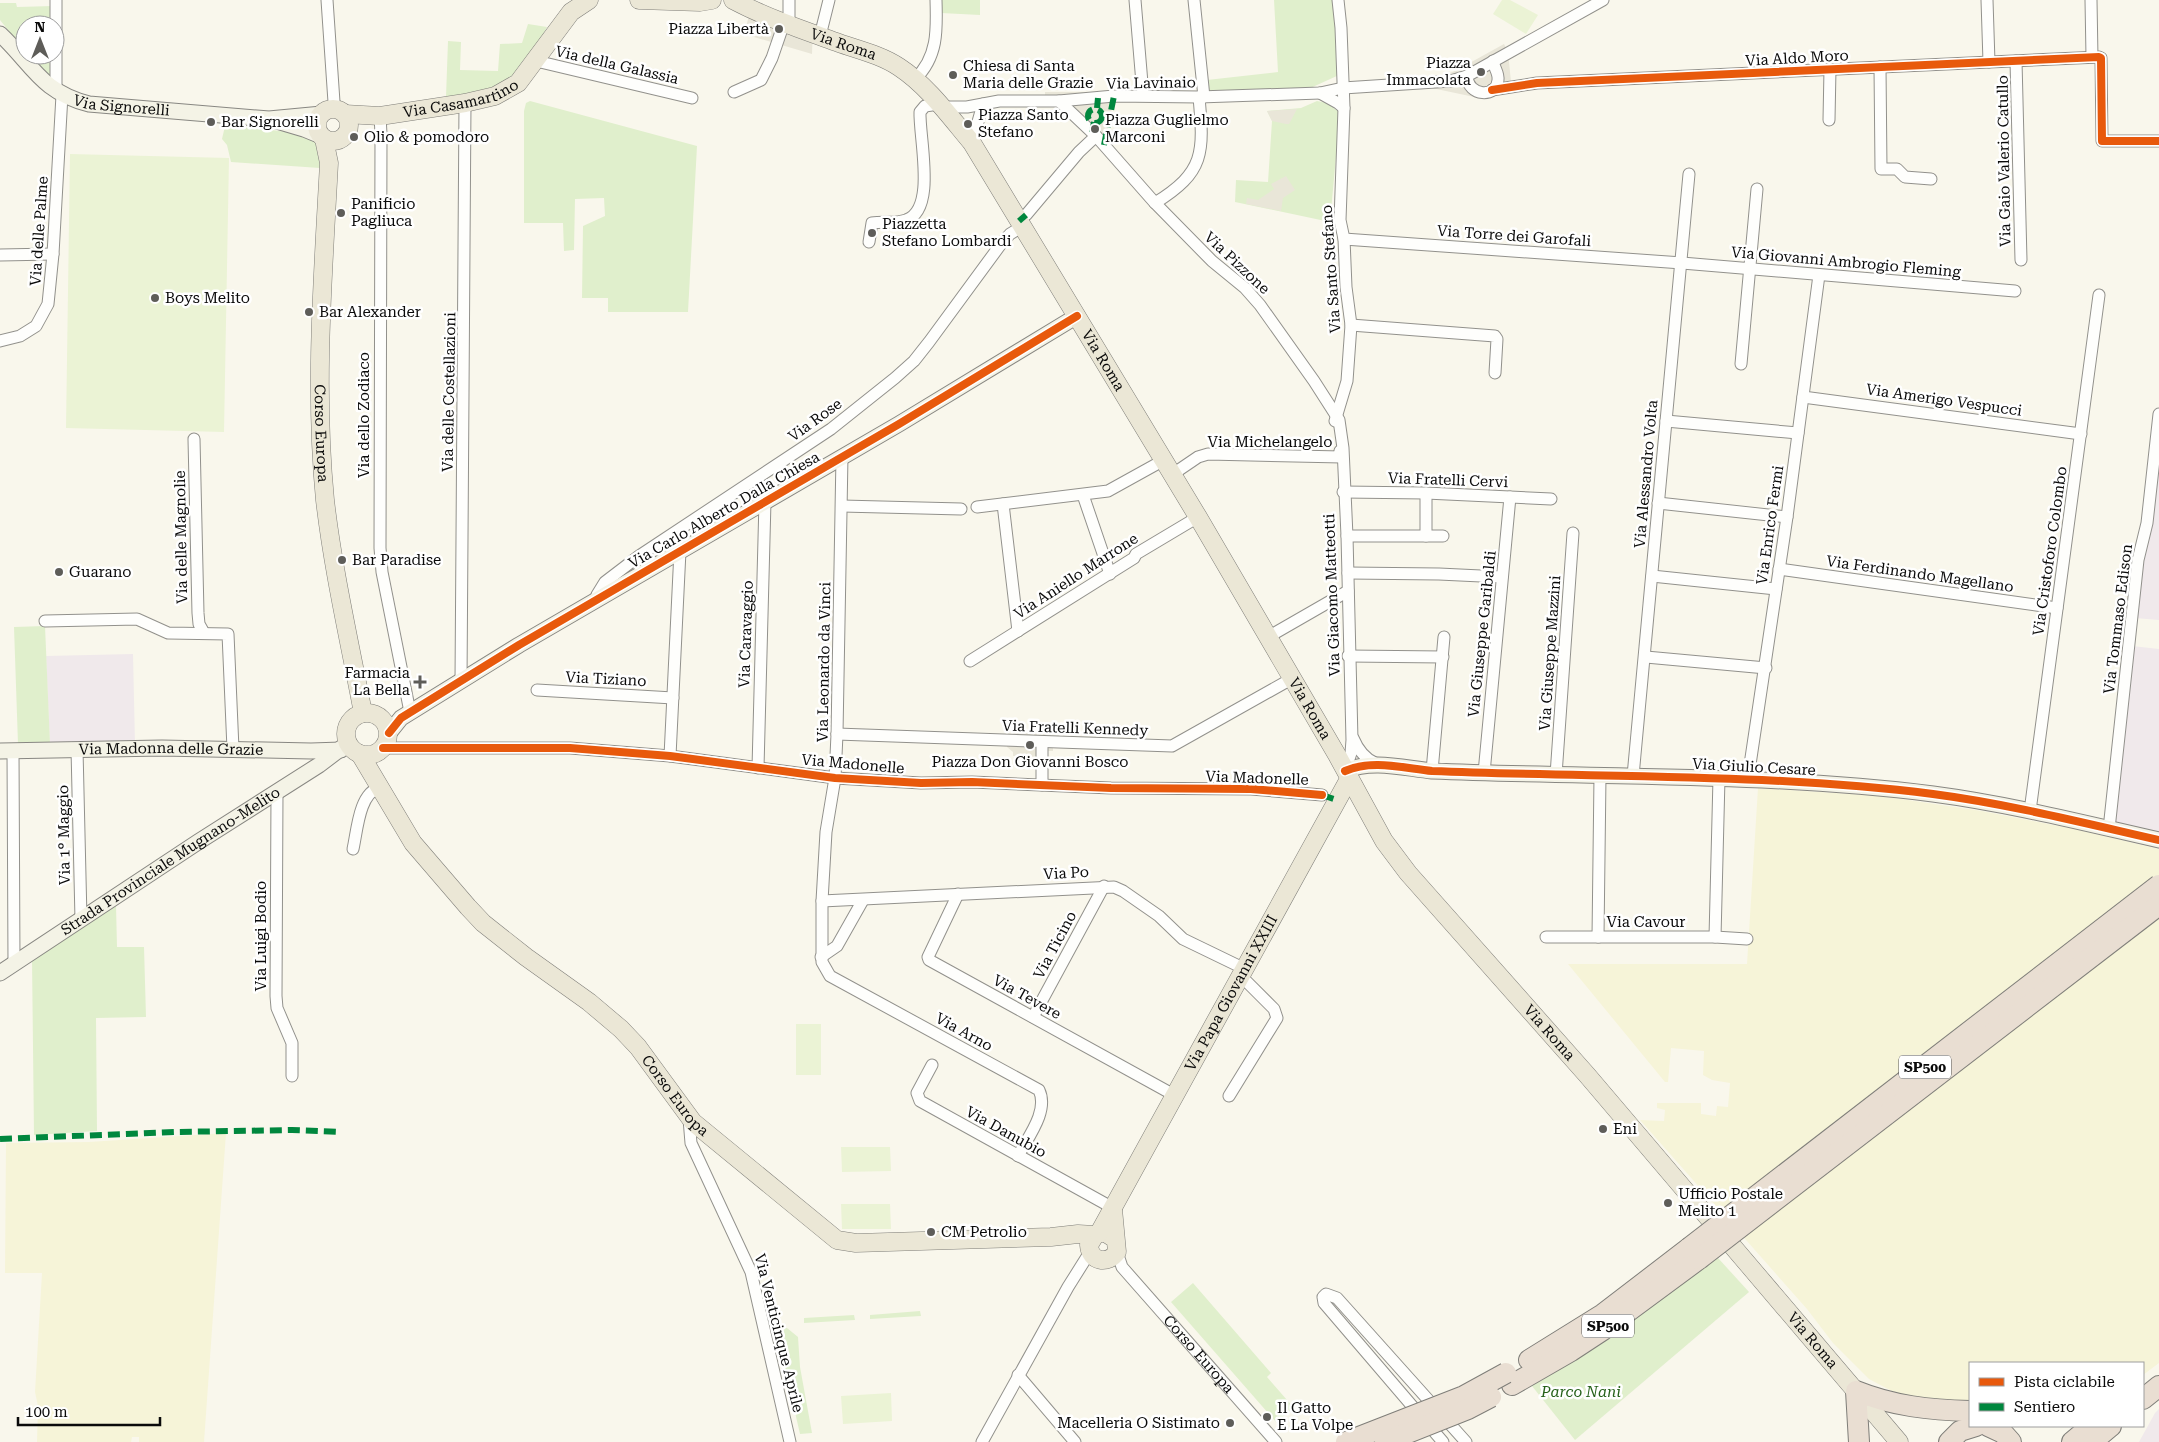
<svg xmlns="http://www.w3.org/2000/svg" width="2159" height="1442" font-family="'Roboto Serif',serif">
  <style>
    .industrial { fill: #f0e9eb }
    .farmland { fill: #f6f4d8 }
    .green { fill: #e0efcc }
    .pitch { fill: #ebf3d5 }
    .plaza { fill: #e9e6d8 }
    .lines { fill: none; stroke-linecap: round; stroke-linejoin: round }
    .street-casing { stroke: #92918c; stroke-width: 13 }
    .secondary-casing { stroke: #888782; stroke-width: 17 }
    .primary-casing { stroke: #7f7e79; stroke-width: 19 }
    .highway-casing { stroke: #7f7e79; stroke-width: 22 }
    .street { stroke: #fefefc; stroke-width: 11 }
    .secondary { stroke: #f4f3e6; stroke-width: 15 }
    .primary { stroke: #ebe7d6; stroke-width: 18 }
    .highway { stroke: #e9ded2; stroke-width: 20 }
    .highway-bridge-casing { stroke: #7f7e79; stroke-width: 22; stroke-linecap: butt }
    .highway-bridge { stroke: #e9ded2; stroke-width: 20 }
    .quiet { stroke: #00873e; stroke-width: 6; stroke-dasharray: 12 6; stroke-linecap: butt }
    .cycleway-casing { stroke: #fff; stroke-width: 11 }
    .cycleway { stroke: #e8590c; stroke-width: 8 }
    .poi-dot { fill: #5e5d59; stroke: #fff; stroke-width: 2 }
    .labels { text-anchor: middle; stroke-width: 5; stroke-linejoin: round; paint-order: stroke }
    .shield { fill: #fff; stroke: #545454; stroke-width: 1 }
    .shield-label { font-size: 14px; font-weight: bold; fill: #0a0a0a }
    .poi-label { font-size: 15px; fill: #0a0a0a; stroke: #fff; text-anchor: start }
    .street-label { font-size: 15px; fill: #0a0a0a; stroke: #fff }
    .park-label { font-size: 15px; font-style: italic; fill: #26611a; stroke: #fff }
  </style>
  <rect width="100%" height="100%" fill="#f9f7ec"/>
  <g class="industrial">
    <polygon points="2159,441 2159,620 2135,618"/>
    <polygon points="2132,646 2159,649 2159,849 2111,837"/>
    <polygon points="133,654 135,745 50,747 46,656"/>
    <polygon points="2159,1409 2159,1442 2139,1442 2155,1413"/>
  </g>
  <g class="farmland">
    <polygon points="1758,788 1881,796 1982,811 2079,830 2159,849 2159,1363 2143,1375 2143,1363 1970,1363 1970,1406 1908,1399 1886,1388 1869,1379 1833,1343 1807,1309 1640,1120 1664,1121 1665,1110 1657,1108 1657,1103 1701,1103 1701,1114 1716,1116 1717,1106 1728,1107 1730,1083 1712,1080 1703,1075 1704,1051 1671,1048 1668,1082 1665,1082 1568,964 1747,964"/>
    <polygon points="226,1133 204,1442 139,1442 139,1437 132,1437 131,1442 37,1442 38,1406 35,1392 42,1273 5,1273 6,1143 89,1142"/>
  </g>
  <g class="green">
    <polygon points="940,0 980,0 980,15 941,13"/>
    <polygon points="1274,0 1334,0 1339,75 1306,90 1208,94 1207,80 1278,72"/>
    <polygon points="0,3 16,3 17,7 53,6 53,25 25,25 25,51 0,20"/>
    <path d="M528,24L547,27C534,52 518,84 488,91C475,95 460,95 446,97L448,41L461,42L460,70L498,71L500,44L522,43Z"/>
    <polygon points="28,55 53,55 54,82"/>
    <polygon points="530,101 697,146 688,312 608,312 608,298 582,298 583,226 605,216 604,198 575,199 574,250 564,251 563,223 524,223 524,111 526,103"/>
    <polygon points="1317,101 1327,103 1340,113 1330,222 1235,202 1236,180 1268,182 1272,121 1267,111 1301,108"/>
    <path d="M225,126C245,128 303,130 316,142C323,149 321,159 320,168L231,162L227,145L222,139Z"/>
    <polygon points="45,626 50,744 18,744 14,627"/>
    <polygon points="116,905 117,947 144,947 146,1017 96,1018 97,1131 34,1135 32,959"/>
    <polygon points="1718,1258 1749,1292 1575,1440 1532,1386"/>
    <polygon points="1193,1283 1271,1373 1267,1377 1294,1408 1276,1422 1171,1302"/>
    <polygon points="920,1311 921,1316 870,1319 870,1315"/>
    <polygon points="854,1315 855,1320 804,1323 804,1318"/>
    <polygon points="787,1328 798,1337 800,1367 812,1433 800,1434 776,1329"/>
  </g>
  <g class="pitch">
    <polygon points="1502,0 1510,0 1538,15 1526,34 1493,14"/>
    <polygon points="70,154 229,158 224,432 66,428"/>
    <rect x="796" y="1024" width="25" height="51"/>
    <polygon points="841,1147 890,1147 891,1171 842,1172"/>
    <polygon points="841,1204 890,1204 891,1229 842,1229"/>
    <polygon points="891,1393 892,1421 843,1424 841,1396"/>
  </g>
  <g class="plaza">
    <polygon points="753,1 762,6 813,25 812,54 744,34"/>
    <polygon points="1504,44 1508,52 1511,82 1514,83 1515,93 1479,98 1427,87 1440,77 1457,70"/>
    <polygon points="1045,92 1115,92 1104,149 1059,108 1045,106"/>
    <polygon points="1297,109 1289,124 1286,124 1272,121 1267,111"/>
    <polygon points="1286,176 1295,190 1283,198 1281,211 1246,204 1247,198 1258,200 1274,189 1271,184"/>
    <polygon points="1018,729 1023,732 1049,733 1053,739 1053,751 1048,751 1048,757 1013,756 1013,752 1007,747 1007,740"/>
  </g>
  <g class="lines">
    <g class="street-casing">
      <g id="street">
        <polyline points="56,0 56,92"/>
        <polyline points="327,0 334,102 338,110"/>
        <polyline points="789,0 789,25"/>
        <polyline points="1135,0 1143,95"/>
        <polyline points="1194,0 1204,97"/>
        <polyline points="1987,0 1989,62"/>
        <polyline points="2091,0 2092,57"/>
        <polyline points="820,36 829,0"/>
        <polyline points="536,61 692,98"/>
        <polyline points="2016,61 2021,260"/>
        <polyline points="1880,67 1881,169 1897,169 1905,177 1931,179"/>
        <path d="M1467,76C1468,97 1497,98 1498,80C1499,73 1494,68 1493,61"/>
        <path d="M915,79C938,57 937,30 936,0"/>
        <polyline points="1492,90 1537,83 2099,57 2101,58 2102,141 2159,141"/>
        <polyline points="734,92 761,80 772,58 784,23"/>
        <polyline points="1320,93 1338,103 1344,108"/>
        <polyline points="1059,101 1096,136 1155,203 1212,261 1245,288 1260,305 1314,381 1339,420 1343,448 1347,536 1352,740 1351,753 1345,771"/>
        <polyline points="942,107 967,107 999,101 1059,101 1114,96 1199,97 1320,93 1343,88 1451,81 1467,76 1603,0"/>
        <polyline points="374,117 380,116 381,134 380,548 382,572 410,712"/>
        <polyline points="1829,120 1830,69"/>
        <polyline points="972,143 983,104"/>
        <path d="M1155,203C1205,172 1204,153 1199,97"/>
        <polyline points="1026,215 1079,152 1096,136"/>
        <polyline points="1344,239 1682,263 2015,291"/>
        <path d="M869,242L872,223C883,221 895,224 906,220C937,210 919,138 920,112L925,106L939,104"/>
        <polyline points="0,255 53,254"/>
        <polyline points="1351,325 1495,336 1497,339 1495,373"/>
        <polyline points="0,341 20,336 36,326 48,304 53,254 62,95"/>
        <polyline points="1741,364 1757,189"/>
        <polyline points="1803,397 2081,434"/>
        <polyline points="1335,421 1347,381 1351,325 1346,287 1344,239 1340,220 1344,108 1341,28 1338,0"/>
        <polyline points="1666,421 1798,433"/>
        <polyline points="194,439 198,613 199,624 204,633"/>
        <path d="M842,456L837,734L835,778L826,832L822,901V962L830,976L1039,1090C1049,1111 1028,1137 1018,1156"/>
        <polyline points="1173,474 1198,457 1208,454 1342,457 1340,451"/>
        <polyline points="1343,492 1426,493 1551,499"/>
        <polyline points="1426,493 1426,536"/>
        <polyline points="1083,495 1110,574"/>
        <polyline points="1658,503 1787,517"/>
        <polyline points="1003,504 1018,631"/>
        <polyline points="842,506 961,509"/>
        <polyline points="977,507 1108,491 1164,460"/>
        <polyline points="1347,536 1443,536"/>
        <polyline points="1779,569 2057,608"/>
        <polyline points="1348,573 1439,574 1502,577"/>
        <polyline points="1652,576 1776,589"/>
        <polyline points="595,602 597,595 605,582 639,556 831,429 895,378 914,361 929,342 1001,244 1010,234 1023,226"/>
        <polyline points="45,621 137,619 168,633 228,634 233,749"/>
        <polyline points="1268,637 1348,591"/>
        <polyline points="1348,656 1443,657"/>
        <polyline points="1646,657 1766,668"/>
        <polyline points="970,661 1134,558 1136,554 1198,517"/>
        <polyline points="461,682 465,103"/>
        <polyline points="537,690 673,698"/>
        <polyline points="837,734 1172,746 1293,678"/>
        <path d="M1353,738C1358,750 1364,758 1375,763"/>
        <polyline points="1042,742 1042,785"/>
        <polyline points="383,748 570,748 670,756 835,778 921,783 972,782 1111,788 1251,789 1322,795"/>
        <polyline points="77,749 81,919"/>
        <polyline points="13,750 14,963"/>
        <polyline points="670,756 680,551"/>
        <polyline points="758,768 765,501"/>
        <polyline points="1432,771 1444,637"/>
        <polyline points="1484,773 1510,497"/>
        <polyline points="1556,775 1573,533"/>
        <polyline points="1633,776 1689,174"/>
        <polyline points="1748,778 1787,517 1819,275"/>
        <polyline points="277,792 276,996 277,1008 292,1043 292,1076"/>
        <polyline points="2030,811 2099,295"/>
        <polyline points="2109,829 2138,560 2147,523 2159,414"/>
        <path d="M353,849C357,832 359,793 379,788"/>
        <polyline points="958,894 928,957 929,960 1174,1095"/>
        <polyline points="822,901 1114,887 1123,891 1159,916 1183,939 1245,969"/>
        <polyline points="1546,937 1715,937 1747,939"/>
        <polyline points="1598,937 1600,776"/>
        <polyline points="1715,937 1719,778"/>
        <polyline points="821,957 837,946 863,900"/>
        <polyline points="1033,1017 1104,886"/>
        <polyline points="932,1065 917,1093 920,1101 1113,1208"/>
        <polyline points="1229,1096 1277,1018 1274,1009 1241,976"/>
        <polyline points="689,1119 691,1143 751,1272 790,1442"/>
        <path id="s1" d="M1117,1252L1122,1267L1276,1442"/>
        <polyline points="1018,1375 1075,1442"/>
        <polyline points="982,1442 1068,1287 1090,1252"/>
        <polyline points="1443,1442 1324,1303 1323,1297 1326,1294 1337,1298 1466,1442"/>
      </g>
    </g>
    <g class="secondary-casing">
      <g id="secondary">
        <path id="s2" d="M0,34C33,65 41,92 89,104L269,119L322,114"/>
        <polyline points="277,121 304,129 321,136"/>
        <polyline points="389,733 401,718 519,645 899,424 1077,316"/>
        <path id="s3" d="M0,751L162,748L311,751L341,750"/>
        <path d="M1345,771C1372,759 1403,768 1432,771C1599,778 1767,773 1933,794C2009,804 2084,823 2159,840"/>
        <path id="s4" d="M0,973L198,842L319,765L348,743"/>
      </g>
    </g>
    <g class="primary-casing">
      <g id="primary">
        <polyline points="639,0 700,2 712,0"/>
        <path id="s5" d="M733,0C767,18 803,30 839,43C859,50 881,55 899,67C928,86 950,117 972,143L1198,517L1337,755L1384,841L1408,873L1587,1075L1899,1442"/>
        <circle cx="333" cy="125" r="16"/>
        <path id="s6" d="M345,114L380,116L465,103L495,96L518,83L571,12L589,0"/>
        <path id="s7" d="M324,139L329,163C323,275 314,388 325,500C333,570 350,644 363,713"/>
        <circle cx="367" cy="734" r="21"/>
        <path id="s8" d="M360,754L413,843L468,907L483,923L526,957L589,1002L621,1029L638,1047L693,1122L837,1240L856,1243L1051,1237L1078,1234L1095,1235"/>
        <path d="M1113,1209L1117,1252C1108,1265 1090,1262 1089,1245L1095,1235L1104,1232L1115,1239"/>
        <path id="s9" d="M1099,1233L1349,779"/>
      </g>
    </g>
    <g class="highway-casing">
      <g id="highway">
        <polyline points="1529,1360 1603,1314 1689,1248"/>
        <polyline points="1512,1385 1571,1351 1603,1330 1699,1259"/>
        <polyline points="2143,1399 2159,1386"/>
        <polyline points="1988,1426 2003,1433 2011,1442"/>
        <path d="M1859,1442L1856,1391C1893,1406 1930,1410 1970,1411"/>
        <polyline points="1949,1442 1960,1431 1976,1426"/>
        <polyline points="2072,1442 2091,1426"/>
        <polyline points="2092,1442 2111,1426"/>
      </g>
    </g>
    <use href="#street" class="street"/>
    <use href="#secondary" class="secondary"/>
    <use href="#primary" class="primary"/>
    <use href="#highway" class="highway"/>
    <g class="highway-bridge-casing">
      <g id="highway-bridge">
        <polyline points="1689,1248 2159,885"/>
        <polyline points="1699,1259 2159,905"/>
        <polyline points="1346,1442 1464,1396 1506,1373"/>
        <polyline points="1385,1442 1468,1409 1491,1397"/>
      </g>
    </g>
    <use href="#highway-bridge" class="highway-bridge"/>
    <g class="quiet">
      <polyline points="1097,108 1098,98"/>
      <circle cx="1095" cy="116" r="7"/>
      <polyline points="1092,132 1094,122"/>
      <polyline points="1104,145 1114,96"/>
      <polyline points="1019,221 1026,215"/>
      <polyline points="1322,795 1337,800"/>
      <polyline points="0,1139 174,1132 292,1130 340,1132"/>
    </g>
    <g class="cycleway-casing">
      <g id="cycleway">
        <polyline points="1492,90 1537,83 2099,57 2101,58 2102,141 2159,141"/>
        <polyline points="389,733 401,718 519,645 899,424 1077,316"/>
        <polyline points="383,748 570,748 670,756 835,778 921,783 972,782 1111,788 1251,789 1322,795"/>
        <path d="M1345,771C1372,759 1403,768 1432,771C1599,778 1767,773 1933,794C2009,804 2084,823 2159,840"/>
      </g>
    </g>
    <use href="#cycleway" class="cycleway"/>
  </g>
  <g class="poi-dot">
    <circle cx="779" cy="29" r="5"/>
    <circle cx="1481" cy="72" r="5"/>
    <circle cx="953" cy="75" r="5"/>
    <circle cx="211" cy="122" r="5"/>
    <circle cx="968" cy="124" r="5"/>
    <circle cx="1095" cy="129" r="5"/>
    <circle cx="354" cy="137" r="5"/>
    <circle cx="341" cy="213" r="5"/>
    <circle cx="872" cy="233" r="5"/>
    <circle cx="155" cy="298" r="5"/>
    <circle cx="309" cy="312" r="5"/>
    <circle cx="342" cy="560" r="5"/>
    <circle cx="59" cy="572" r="5"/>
    <path d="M417.5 674.5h5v5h5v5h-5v5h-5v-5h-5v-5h5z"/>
    <circle cx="1030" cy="745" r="5"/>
    <circle cx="1603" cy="1129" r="5"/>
    <circle cx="1668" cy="1203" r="5"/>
    <circle cx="931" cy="1232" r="5"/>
    <circle cx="1267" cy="1417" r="5"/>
    <circle cx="1230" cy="1423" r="5"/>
  </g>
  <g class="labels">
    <g class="shield">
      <rect x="1899" y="1055.5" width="52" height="23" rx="4"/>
      <rect x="1582" y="1314.5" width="52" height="23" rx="4"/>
    </g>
    <g class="shield-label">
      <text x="1925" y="1072">SP500</text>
      <text x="1608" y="1331">SP500</text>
    </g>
    <g class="poi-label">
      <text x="769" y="34" text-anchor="end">Piazza Libertà</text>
      <text x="1471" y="68" text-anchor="end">Piazza<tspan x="1471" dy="17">Immacolata</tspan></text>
      <text x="963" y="71">Chiesa di Santa<tspan x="963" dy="17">Maria delle Grazie</tspan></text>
      <text x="978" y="120">Piazza Santo<tspan x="978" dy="17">Stefano</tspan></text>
      <text x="1105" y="125">Piazza Guglielmo<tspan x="1105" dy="17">Marconi</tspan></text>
      <text x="221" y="127">Bar Signorelli</text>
      <text x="364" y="142">Olio &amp; pomodoro</text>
      <text x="351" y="209">Panificio<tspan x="351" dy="17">Pagliuca</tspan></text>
      <text x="882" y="229">Piazzetta<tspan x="882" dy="17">Stefano Lombardi</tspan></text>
      <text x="165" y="303">Boys Melito</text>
      <text x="319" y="317">Bar Alexander</text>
      <text x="352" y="565">Bar Paradise</text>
      <text x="69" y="577">Guarano</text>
      <text x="410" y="678" text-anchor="end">Farmacia<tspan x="410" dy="17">La Bella</tspan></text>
      <text x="1030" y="767" text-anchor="middle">Piazza Don Giovanni Bosco</text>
      <text x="1613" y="1134">Eni</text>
      <text x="1678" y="1199">Ufficio Postale<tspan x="1678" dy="17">Melito 1</tspan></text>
      <text x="941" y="1237">CM Petrolio</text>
      <text x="1277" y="1413">Il Gatto<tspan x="1277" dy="17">E La Volpe</tspan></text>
      <text x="1220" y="1428" text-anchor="end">Macelleria O Sistimato</text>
    </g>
    <g class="street-label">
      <text dy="5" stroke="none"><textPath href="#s5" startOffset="119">Via Roma</textPath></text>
      <text transform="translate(1797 58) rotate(-3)" y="5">Via Aldo Moro</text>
      <text transform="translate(617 65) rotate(13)" y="5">Via della Galassia</text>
      <text transform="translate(1151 83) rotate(-1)" y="5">Via Lavinaio</text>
      <text dy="5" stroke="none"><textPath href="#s6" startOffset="118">Via Casamartino</textPath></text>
      <text dy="5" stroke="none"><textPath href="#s2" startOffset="148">Via Signorelli</textPath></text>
      <text transform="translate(2004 161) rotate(-91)" y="5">Via Gaio Valerio Catullo</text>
      <text transform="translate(39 231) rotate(-86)" y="5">Via delle Palme</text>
      <text transform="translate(1514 236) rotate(4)" y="5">Via Torre dei Garofali</text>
      <text transform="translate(1846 262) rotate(5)" y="5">Via Giovanni Ambrogio Fleming</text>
      <text transform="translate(1237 263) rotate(43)" y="5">Via Pizzone</text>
      <text transform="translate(1331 269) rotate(-94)" y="5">Via Santo Stefano</text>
      <text dy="5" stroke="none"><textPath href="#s5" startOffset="539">Via Roma</textPath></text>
      <text transform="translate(449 392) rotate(-89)" y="5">Via delle Costellazioni</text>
      <text transform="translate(1944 400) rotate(8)" y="5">Via Amerigo Vespucci</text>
      <text transform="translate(364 415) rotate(-90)" y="5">Via dello Zodiaco</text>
      <text transform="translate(815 420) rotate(-36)" y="5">Via Rose</text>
      <text dy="5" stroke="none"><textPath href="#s7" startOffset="295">Corso Europa</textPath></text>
      <text x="1270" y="447">Via Michelangelo</text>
      <text transform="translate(1646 474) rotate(-85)" y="5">Via Alessandro Volta</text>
      <text transform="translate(1448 480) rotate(2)" y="5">Via Fratelli Cervi</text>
      <text transform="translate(724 510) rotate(-30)" y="5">Via Carlo Alberto Dalla Chiesa</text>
      <text transform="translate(1770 525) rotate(-82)" y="5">Via Enrico Fermi</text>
      <text transform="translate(181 537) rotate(-91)" y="5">Via delle Magnolie</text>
      <text transform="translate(2050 551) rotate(-82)" y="5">Via Cristoforo Colombo</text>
      <text transform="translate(1920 574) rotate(8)" y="5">Via Ferdinando Magellano</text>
      <text transform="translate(1076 576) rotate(-33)" y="5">Via Aniello Marrone</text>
      <text transform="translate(1332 595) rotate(-92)" y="5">Via Giacomo Matteotti</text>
      <text transform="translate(2118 619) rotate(-83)" y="5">Via Tommaso Edison</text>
      <text transform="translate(746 634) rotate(-88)" y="5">Via Caravaggio</text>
      <text transform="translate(1482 634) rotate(-84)" y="5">Via Giuseppe Garibaldi</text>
      <text transform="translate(1550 653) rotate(-86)" y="5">Via Giuseppe Mazzini</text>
      <text transform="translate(824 662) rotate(-89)" y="5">Via Leonardo da Vinci</text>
      <text transform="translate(606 679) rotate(3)" y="5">Via Tiziano</text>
      <text dy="5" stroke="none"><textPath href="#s5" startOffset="944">Via Roma</textPath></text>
      <text transform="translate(1075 728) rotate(2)" y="5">Via Fratelli Kennedy</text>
      <text dy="5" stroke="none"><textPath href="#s3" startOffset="171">Via Madonna delle Grazie</textPath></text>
      <text transform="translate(853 764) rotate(5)" y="5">Via Madonelle</text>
      <text transform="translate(1754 767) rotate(3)" y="5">Via Giulio Cesare</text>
      <text transform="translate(1257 778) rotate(2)" y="5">Via Madonelle</text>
      <text transform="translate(64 835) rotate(-91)" y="5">Via 1° Maggio</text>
      <text dy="5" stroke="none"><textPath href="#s4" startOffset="204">Strada Provinciale Mugnano-Melito</textPath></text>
      <text transform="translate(1066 873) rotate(-3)" y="5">Via Po</text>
      <text x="1646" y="927">Via Cavour</text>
      <text transform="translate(261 936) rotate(-90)" y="5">Via Luigi Bodio</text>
      <text transform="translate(1055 945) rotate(-62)" y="5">Via Ticino</text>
      <text dy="5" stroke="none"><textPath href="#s9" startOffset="274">Via Papa Giovanni XXIII</textPath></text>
      <text transform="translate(1027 997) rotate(29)" y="5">Via Tevere</text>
      <text transform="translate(964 1032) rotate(29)" y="5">Via Arno</text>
      <text dy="5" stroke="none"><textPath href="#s5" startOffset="1349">Via Roma</textPath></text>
      <text dy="5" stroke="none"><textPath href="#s8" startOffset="470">Corso Europa</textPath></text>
      <text transform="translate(1006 1132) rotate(29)" y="5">Via Danubio</text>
      <text transform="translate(779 1333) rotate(76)" y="5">Via Venticinque Aprile</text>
      <text dy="5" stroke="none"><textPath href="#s5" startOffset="1754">Via Roma</textPath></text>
      <text dy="5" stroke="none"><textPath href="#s1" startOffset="132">Corso Europa</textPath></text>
    </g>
    <g class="park-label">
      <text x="1581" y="1397">Parco Nani</text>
    </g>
  </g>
  <rect x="1969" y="1362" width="175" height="65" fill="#ffffff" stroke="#9d9d9d"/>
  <rect x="1979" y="1378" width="25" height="8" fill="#e8590c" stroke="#9d9d9d"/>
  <text x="2014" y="1387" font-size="15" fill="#0a0a0a">Pista ciclabile</text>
  <rect x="1979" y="1403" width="25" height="8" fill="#00873e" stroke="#9d9d9d"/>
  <text x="2014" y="1412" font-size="15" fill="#0a0a0a">Sentiero</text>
  <g transform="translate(40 40)"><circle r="24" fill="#ffffff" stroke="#9d9d9d"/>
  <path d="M0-4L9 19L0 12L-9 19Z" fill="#5e5d59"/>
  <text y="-8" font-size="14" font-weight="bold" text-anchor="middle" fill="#0a0a0a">N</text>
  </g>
  <path d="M18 1417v8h142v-8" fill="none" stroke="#0a0a0a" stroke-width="2.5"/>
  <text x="25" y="1417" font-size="15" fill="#0a0a0a" stroke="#ffffff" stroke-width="4" paint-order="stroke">100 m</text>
</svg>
